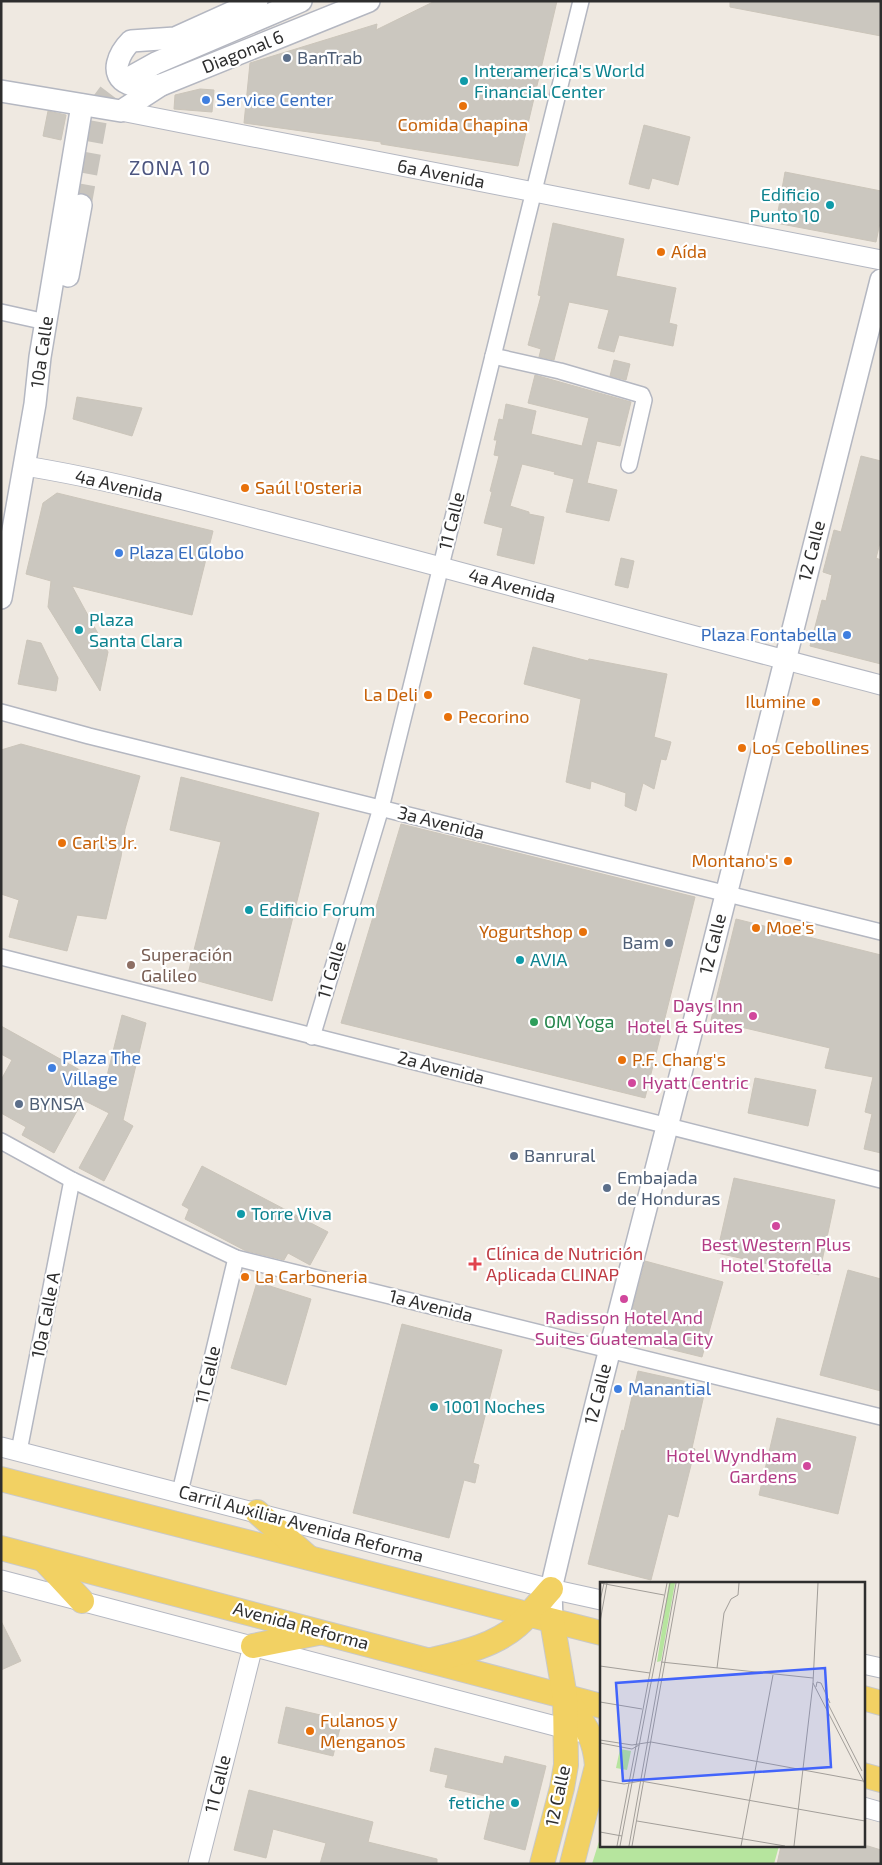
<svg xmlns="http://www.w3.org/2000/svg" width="882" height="1865" font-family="'Exo 2',sans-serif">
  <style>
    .green { fill: #b6e59e }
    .building { fill: #cbc7bf; stroke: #cbc5ba }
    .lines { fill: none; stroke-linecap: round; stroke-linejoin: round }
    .secondary-tunnel { stroke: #c8c4bd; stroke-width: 21; stroke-dasharray: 21 11; stroke-linecap: butt }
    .minor-casing { stroke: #b4b7c1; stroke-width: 18 }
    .tertiary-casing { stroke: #b4b7c1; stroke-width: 21 }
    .secondary-casing { stroke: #b4b7c1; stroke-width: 24 }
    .primary-casing { stroke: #c9c9c9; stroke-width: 26 }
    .minor { stroke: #fff; stroke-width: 15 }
    .tertiary { stroke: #fff; stroke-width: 19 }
    .secondary { stroke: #fff; stroke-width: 21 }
    .primary { stroke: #f2d163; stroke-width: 24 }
    .service-dot { fill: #5c6f8a; stroke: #fff; stroke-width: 2 }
    .culture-dot { fill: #0f9aa8; stroke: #fff; stroke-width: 2 }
    .shop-dot { fill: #3f7fe0; stroke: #fff; stroke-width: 2 }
    .food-dot { fill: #e8710a; stroke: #fff; stroke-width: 2 }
    .education-dot { fill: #8d6e63; stroke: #fff; stroke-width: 2 }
    .hotel-dot { fill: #d1479c; stroke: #fff; stroke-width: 2 }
    .leisure-dot { fill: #2e9e5b; stroke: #fff; stroke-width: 2 }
    .health-dot { fill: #e0444e; stroke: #fff; stroke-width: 2 }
    .labels { text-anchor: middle; stroke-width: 4.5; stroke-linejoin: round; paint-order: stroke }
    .street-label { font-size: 18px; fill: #2e2e2e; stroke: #fff }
    .service-label { font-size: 18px; fill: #4e5e75; stroke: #fff; text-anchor: start }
    .culture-label { font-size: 18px; fill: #0d838f; stroke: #fff; text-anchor: start }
    .shop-label { font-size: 18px; fill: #366cbe; stroke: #fff; text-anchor: start }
    .food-label { font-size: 18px; fill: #c56008; stroke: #fff; text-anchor: start }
    .education-label { font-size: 18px; fill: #785e54; stroke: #fff; text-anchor: start }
    .hotel-label { font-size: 18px; fill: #b23c85; stroke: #fff; text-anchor: end }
    .leisure-label { font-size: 18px; fill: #27864d; stroke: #fff; text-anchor: start }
    .health-label { font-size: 18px; fill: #be3a42; stroke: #fff; text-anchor: start }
    .quarter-label { font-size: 20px; letter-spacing: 1px; fill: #4d5680; stroke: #fff }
    .inset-road { fill: none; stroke: #a29e99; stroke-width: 1 }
    .view { fill: #4264fb; fill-opacity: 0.15; stroke: #4264fb; stroke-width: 2.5 }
    .inset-edge { fill: none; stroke: #2e2e2e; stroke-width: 2.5 }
  </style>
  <rect width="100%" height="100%" fill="#efe9e1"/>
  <polygon class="green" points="601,1835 601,1846 779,1846 774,1864 592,1864"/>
  <g class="building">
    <polygon points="435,1 557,1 518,166 381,144 381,142 244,123 250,63 377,24 376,30"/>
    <polygon points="730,1 881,1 881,36 730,7"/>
    <polygon points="200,89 214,90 212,112 174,109 175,95"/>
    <polygon points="48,111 66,115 61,140 43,136"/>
    <polygon points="644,125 690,137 678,185 652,178 649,189 629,184"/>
    <polygon points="785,172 881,191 881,218 876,242 776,223"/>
    <polygon points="553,223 624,239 616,276 676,288 669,323 677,325 673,346 619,335 614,352 598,348 609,310 569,302 554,360 539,357 541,349 528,345 541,296 538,295"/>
    <polygon points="614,360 630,364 626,380 610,376"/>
    <polygon points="535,375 631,402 620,446 597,441 587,483 617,490 609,521 566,512 574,479 554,474 555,472 522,464 510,506 529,512 529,514 544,517 534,564 497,555 503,528 484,523 492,492 490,491 499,456 494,455 497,440 494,440 499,419 503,420 506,404 536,411 531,434 582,446 589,418 528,403"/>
    <polygon points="77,397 142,408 132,436 73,419"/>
    <polygon points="861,456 881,461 881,539 876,558 881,560 881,664 810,646 822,600 826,601 832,575 823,572 834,530 841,532"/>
    <polygon points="57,493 213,531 192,615 72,586 108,652 100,691 48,607 51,581 26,574 43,503"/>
    <polygon points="621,558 634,561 628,588 615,585"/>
    <polygon points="27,640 41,643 58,678 56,691 18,684"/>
    <polygon points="533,647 588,661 589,659 667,674 654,737 671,742 666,760 661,759 654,789 643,783 636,811 625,806 626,793 591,781 590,789 566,782 581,699 524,684"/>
    <polygon points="21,744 140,776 125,829 121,857 106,919 77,915 67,951 9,937 19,900 1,894 1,750"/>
    <polygon points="181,777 319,813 272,1001 187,978 221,842 170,830"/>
    <polygon points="401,824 695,897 645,1098 341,1023"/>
    <polygon points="736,919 881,955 881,1153 864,1149 872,1114 865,1112 873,1077 825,1068 830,1048 711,1020"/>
    <polygon points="122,1015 146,1023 123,1120 133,1126 104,1181 79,1168 109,1113 83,1100 54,1153 22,1135 26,1127 1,1113 1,1080 12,1060 1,1054 1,1026 105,1084"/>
    <polygon points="755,1078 816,1090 808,1126 748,1113"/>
    <polygon points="202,1166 328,1232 310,1265 288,1253 284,1260 246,1251 185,1219 189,1209 182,1205"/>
    <polygon points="734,1178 835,1200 819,1275 717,1253"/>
    <polygon points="645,1261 723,1282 702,1357 625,1338"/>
    <polygon points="848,1270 881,1279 881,1391 820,1375"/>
    <polygon points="257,1282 311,1299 286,1385 231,1368"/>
    <polygon points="402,1324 502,1350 473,1463 479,1465 475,1483 464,1480 449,1538 353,1513"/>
    <polygon points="638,1371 706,1386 692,1448 695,1449 678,1517 668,1514 651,1580 588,1564 622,1430 624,1431"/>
    <polygon points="777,1418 856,1437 838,1514 759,1495"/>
    <polygon points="1,1621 21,1661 1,1670"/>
    <polygon points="286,1707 342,1720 333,1756 278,1743"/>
    <polygon points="435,1748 503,1764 505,1756 546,1766 525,1850 484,1839 494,1798 445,1787 448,1775 430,1771"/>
    <polygon points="249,1790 373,1822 368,1842 437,1859 437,1864 320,1864 326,1843 273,1829 266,1858 234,1850"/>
    <polygon points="781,1846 868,1846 881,1850 881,1864 777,1864"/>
  </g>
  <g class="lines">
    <polyline class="secondary-tunnel" points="81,205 99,106 111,90 129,78"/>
    <g class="minor-casing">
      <g id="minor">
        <polyline points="1,312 46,322"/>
        <polyline points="493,356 560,371 642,395 644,400 629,465"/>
        <polyline points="1,712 89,736 881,932"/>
        <polyline points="1,957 881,1180"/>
        <polyline points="312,1037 381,808 581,1"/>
        <polyline points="1,1141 72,1180 236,1258 881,1417"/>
        <polyline points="19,1451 72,1180"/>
        <polyline points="180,1492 236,1258"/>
      </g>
    </g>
    <g class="tertiary-casing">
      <g id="tertiary">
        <polyline points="121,111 881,260"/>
        <path d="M25,466C124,482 225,511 323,536C509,584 694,637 881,685"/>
        <polyline points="1,1447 551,1589 601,1600"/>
        <polyline points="1,1580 578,1732"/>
        <polyline points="863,1664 881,1668"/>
        <polyline points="863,1807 881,1812"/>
        <polyline points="198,1864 253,1646"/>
      </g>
    </g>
    <g class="secondary-casing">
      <g id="secondary">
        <polyline points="129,78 156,63 301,1"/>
        <path d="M161,85C151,86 138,88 129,84C107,75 120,52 131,41L175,38L257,1"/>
        <polyline points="1,91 121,111 161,85 369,1"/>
        <polyline points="68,276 81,205"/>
        <polyline points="1,598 35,404 40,357 82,105"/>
        <path d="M552,1621L551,1589C596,1395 648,1203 697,1010C759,767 818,523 881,280"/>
      </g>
    </g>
    <g class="primary-casing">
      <g id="primary">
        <polyline points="1,1479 601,1633"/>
        <polyline points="257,1512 308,1557"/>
        <polyline points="1,1548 601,1706"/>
        <polyline points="44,1560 82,1601"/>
        <polyline points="253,1646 318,1633"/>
        <path d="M432,1660C461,1653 494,1646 517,1626C530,1615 540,1601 551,1589"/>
        <path d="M565,1697C582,1722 595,1735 597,1766L572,1864"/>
        <polyline points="863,1698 881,1703"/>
        <polyline points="863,1775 881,1780"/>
        <polyline points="542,1864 562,1788 566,1765 565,1697 552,1621"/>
      </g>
    </g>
    <use href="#minor" class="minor"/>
    <use href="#tertiary" class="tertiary"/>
    <use href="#secondary" class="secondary"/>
    <use href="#primary" class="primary"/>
  </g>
  <g class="service-dot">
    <circle cx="287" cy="58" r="5"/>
    <circle cx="669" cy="943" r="5"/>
    <circle cx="19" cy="1104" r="5"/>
    <circle cx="514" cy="1156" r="5"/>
    <circle cx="607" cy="1188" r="5"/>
  </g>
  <g class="culture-dot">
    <circle cx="464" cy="81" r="5"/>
    <circle cx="830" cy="205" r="5"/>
    <circle cx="79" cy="630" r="5"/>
    <circle cx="249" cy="910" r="5"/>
    <circle cx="520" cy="960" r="5"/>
    <circle cx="241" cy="1214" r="5"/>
    <circle cx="434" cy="1407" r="5"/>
    <circle cx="515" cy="1803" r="5"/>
  </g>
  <g class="shop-dot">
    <circle cx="206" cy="100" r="5"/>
    <circle cx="119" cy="553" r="5"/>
    <circle cx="847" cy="635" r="5"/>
    <circle cx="52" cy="1068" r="5"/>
    <circle cx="618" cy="1389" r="5"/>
  </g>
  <g class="food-dot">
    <circle cx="463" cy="106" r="5"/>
    <circle cx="661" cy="252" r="5"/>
    <circle cx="245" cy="488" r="5"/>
    <circle cx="428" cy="695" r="5"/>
    <circle cx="816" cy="702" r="5"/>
    <circle cx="448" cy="717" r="5"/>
    <circle cx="742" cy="748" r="5"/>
    <circle cx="62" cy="843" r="5"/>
    <circle cx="788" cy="861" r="5"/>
    <circle cx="756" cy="928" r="5"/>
    <circle cx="583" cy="932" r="5"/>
    <circle cx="622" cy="1060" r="5"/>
    <circle cx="245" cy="1277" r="5"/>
    <circle cx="310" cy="1731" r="5"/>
  </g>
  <circle class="education-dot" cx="131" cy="965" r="5"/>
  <g class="hotel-dot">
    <circle cx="753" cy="1016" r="5"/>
    <circle cx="632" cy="1083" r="5"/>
    <circle cx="776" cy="1226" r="5"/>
    <circle cx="624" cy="1299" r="5"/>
    <circle cx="807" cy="1466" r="5"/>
  </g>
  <circle class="leisure-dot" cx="534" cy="1022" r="5"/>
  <path class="health-dot" d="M472.5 1256.5h5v5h5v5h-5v5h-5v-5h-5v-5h5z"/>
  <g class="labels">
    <g class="street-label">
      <text transform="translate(243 52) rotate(-22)" y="6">Diagonal 6</text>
      <text transform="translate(441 174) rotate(11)" y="6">6a Avenida</text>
      <text transform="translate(42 352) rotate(-82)" y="6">10a Calle</text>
      <text transform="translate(119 486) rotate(13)" y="6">4a Avenida</text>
      <text transform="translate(452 521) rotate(-76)" y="6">11 Calle</text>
      <text transform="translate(812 551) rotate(-76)" y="6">12 Calle</text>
      <text transform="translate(512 586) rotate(15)" y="6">4a Avenida</text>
      <text transform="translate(441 823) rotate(14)" y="6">3a Avenida</text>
      <text transform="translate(713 944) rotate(-76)" y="6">12 Calle</text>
      <text transform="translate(332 970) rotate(-73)" y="6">11 Calle</text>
      <text transform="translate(441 1068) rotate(14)" y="6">2a Avenida</text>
      <text transform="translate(431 1306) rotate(14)" y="6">1a Avenida</text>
      <text transform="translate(46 1315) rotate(-79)" y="6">10a Calle A</text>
      <text transform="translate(208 1375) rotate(-77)" y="6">11 Calle</text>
      <text transform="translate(598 1394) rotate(-76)" y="6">12 Calle</text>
      <text transform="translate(301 1524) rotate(15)" y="6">Carril Auxiliar Avenida Reforma</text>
      <text transform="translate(301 1626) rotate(15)" y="6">Avenida Reforma</text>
      <text transform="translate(218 1784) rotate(-76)" y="6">11 Calle</text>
      <text transform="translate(558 1796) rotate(-78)" y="6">12 Calle</text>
    </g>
    <g class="service-label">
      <text x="297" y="64">BanTrab</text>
      <text x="659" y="949" text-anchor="end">Bam</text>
      <text x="29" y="1110">BYNSA</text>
      <text x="524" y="1162">Banrural</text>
      <text x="617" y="1184">Embajada<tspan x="617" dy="21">de Honduras</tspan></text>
    </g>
    <g class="culture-label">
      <text x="474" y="77">Interamerica's World<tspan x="474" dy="21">Financial Center</tspan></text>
      <text x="820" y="201" text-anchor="end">Edificio<tspan x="820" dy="21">Punto 10</tspan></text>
      <text x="89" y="626">Plaza<tspan x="89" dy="21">Santa Clara</tspan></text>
      <text x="259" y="916">Edificio Forum</text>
      <text x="530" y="966">AVIA</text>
      <text x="251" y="1220">Torre Viva</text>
      <text x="444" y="1413">1001 Noches</text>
      <text x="505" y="1809" text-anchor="end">fetiche</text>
    </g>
    <g class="shop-label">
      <text x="216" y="106">Service Center</text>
      <text x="129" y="559">Plaza El Globo</text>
      <text x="837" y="641" text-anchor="end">Plaza Fontabella</text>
      <text x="62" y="1064">Plaza The<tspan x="62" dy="21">Village</tspan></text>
      <text x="628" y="1395">Manantial</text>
    </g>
    <g class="food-label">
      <text x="463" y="131" text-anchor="middle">Comida Chapina</text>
      <text x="671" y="258">Aída</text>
      <text x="255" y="494">Saúl l'Osteria</text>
      <text x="418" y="701" text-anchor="end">La Deli</text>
      <text x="806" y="708" text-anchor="end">Ilumine</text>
      <text x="458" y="723">Pecorino</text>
      <text x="752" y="754">Los Cebollines</text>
      <text x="72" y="849">Carl's Jr.</text>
      <text x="778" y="867" text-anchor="end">Montano's</text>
      <text x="766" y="934">Moe's</text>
      <text x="573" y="938" text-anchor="end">Yogurtshop</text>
      <text x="632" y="1066">P.F. Chang's</text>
      <text x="255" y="1283">La Carboneria</text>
      <text x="320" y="1727">Fulanos y<tspan x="320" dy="21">Menganos</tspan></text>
    </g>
    <g class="education-label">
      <text x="141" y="961">Superación<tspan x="141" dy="21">Galileo</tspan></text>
    </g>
    <g class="hotel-label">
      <text x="743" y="1012">Days Inn<tspan x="743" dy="21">Hotel &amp; Suites</tspan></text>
      <text x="642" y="1089" text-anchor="start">Hyatt Centric</text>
      <text x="776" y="1251" text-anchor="middle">Best Western Plus<tspan x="776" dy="21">Hotel Stofella</tspan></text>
      <text x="624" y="1324" text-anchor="middle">Radisson Hotel And<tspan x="624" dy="21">Suites Guatemala City</tspan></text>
      <text x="797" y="1462">Hotel Wyndham<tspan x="797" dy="21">Gardens</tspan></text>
    </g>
    <g class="leisure-label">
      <text x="544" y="1028">OM Yoga</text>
    </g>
    <g class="health-label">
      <text x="486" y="1260">Clínica de Nutrición<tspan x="486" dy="21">Aplicada CLINAP</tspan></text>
    </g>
    <g class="quarter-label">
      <text x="170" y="175">ZONA 10</text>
    </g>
  </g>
  <g transform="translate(600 1582)">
    <rect width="265" height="265" fill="#efe9e1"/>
    <path d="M69,1H75L61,79L57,80ZM20,167L31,169L27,188L16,186Z" fill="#b6e59e"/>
    <path class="inset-road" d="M0,1L64,13M218,1L213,101L265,202M0,19L4,1M0,40L7,1M61,80L213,96M0,84L50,91M117,86L124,31L131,17L138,13L139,1M216,105L217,100L221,101L230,121M0,120L42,127M227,120L262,189M0,158L32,163L51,160L263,199M0,161L32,167L39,163M0,198L24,202L41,199L265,239M37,239L185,264M0,250L22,254M17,264L67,1M20,264L70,1M29,264L76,1M32,264L79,1M141,264L173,93M194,264L213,101"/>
    <path class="view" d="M225,86L231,185L23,199L16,101Z"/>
    <rect width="265" height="265" class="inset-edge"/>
  </g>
  <rect width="882" height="1865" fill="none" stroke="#2e2e2e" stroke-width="5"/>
</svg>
